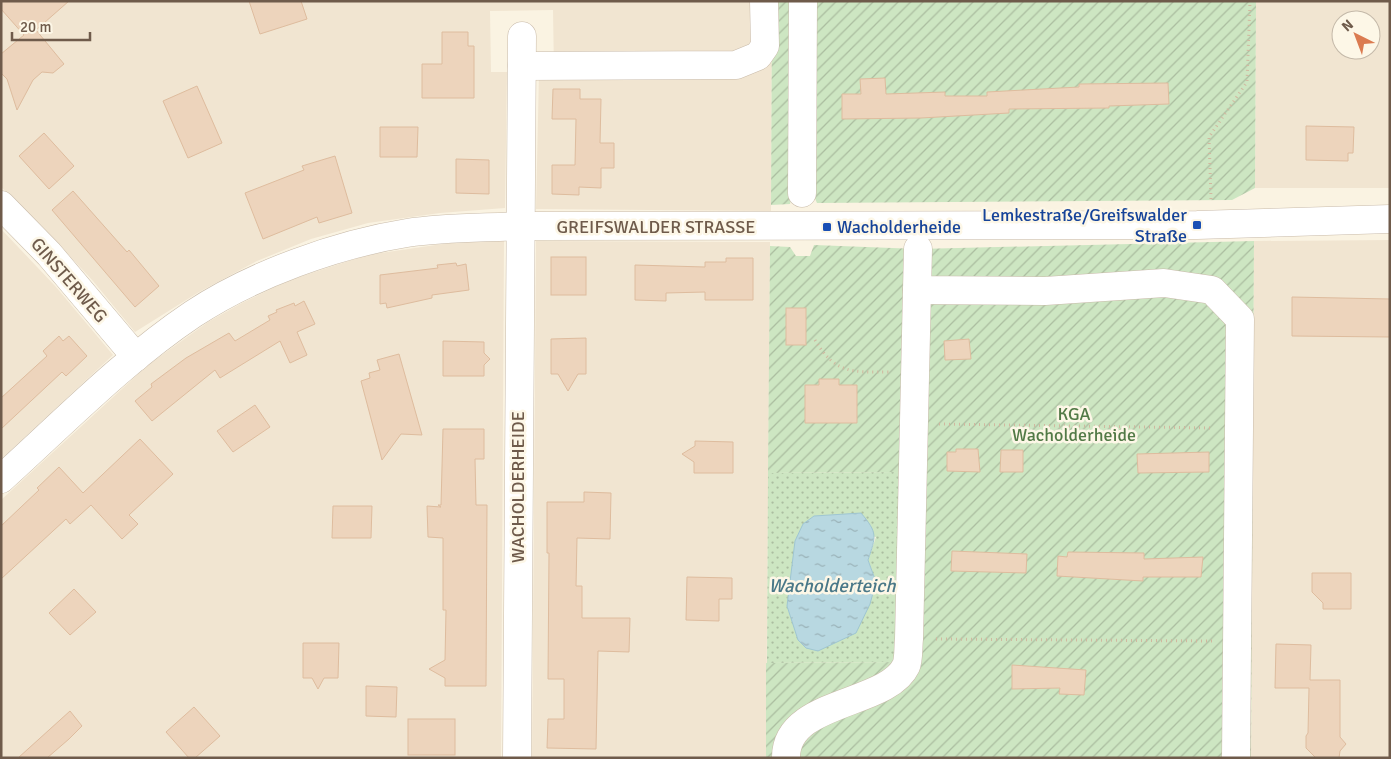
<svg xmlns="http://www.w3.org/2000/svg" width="1391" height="759" font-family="Signika,sans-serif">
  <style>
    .residential { fill: #f1e5d1; fill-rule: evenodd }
    .grass { fill: url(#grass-dots); fill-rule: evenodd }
    .garden { fill: url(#garden-furrows) }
    .water { fill: url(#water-ripples); stroke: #9fc6d2 }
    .building { fill: #edd4bc; stroke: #debc9e }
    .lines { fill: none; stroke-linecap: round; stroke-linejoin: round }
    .minor-casing { stroke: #c9bbaa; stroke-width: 29 }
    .path { stroke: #d1b79f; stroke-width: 3; stroke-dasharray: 1 4; stroke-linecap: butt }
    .minor { stroke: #fff; stroke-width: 28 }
    .transit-dot { fill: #1a4fb4; stroke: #fdf7e7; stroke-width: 2 }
    .labels { text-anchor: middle; stroke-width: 5; stroke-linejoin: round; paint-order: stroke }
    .transit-label { font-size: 18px; fill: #164399; stroke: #fdf7e7; text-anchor: end }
    .street-label { font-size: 18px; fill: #6f5b4b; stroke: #fdf7e7 }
    .park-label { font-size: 18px; fill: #527a46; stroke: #fdf7e7 }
    .water-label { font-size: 19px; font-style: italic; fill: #4a7888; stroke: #fdf7e7 }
  </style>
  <defs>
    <pattern id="grass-dots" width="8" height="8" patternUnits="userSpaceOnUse" patternTransform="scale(1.25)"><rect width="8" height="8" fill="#cde6c2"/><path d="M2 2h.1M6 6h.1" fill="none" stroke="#abbda0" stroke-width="1.8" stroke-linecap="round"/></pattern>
    <pattern id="garden-furrows" width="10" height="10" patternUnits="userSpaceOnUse" patternTransform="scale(1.25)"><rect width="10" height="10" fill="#cde6c2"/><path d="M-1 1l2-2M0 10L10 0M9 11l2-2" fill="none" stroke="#abbda0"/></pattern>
    <pattern id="water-ripples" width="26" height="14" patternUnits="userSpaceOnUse" patternTransform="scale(1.25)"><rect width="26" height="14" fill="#b8d8e1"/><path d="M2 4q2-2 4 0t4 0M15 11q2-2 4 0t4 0" fill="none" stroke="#9ab2b8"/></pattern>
  </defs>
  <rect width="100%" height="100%" fill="#faf3e2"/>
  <g class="residential">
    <polygon points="1,1 772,1 771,211 536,209 539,73 554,72 553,10 490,11 491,72 507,72 505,208 440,213 368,223 311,239 257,261 199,292 135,332 93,281 39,223 1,187"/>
    <path d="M1256,1H1390V188H1255ZM1341,20H1371V50H1341Z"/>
    <polygon points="1,229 56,287 113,355 1,459"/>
    <polygon points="504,240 501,758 1,758 1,500 148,365 208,322 242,303 287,281 367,255 456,242"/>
    <polygon points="1390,240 1390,758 1251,758 1254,241"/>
    <polygon points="536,241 770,242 766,758 532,758"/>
  </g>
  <path class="grass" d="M902,472L899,662L767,663L768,473ZM803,524L876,537L868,560L876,582Z"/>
  <g class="garden">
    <polygon points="772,1 1256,1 1255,188 1232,200 817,203 813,194 792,195 790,204 771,205"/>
    <polygon points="1254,241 1251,758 766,758 766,663 899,662 901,472 768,473 770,246 790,247 796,256 810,256 814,245 918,249"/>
  </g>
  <path class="water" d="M861,513C878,533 876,536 868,560L876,582L870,604L856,633L818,651L806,648L798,640L787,606L795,541L803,524L814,516Z"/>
  <g class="building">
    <polygon points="1,1 69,1 36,30 64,64 53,73 42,72 33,80 17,110 7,79 1,73 1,54 24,35 1,9"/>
    <polygon points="249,1 301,1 307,19 260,34"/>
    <polygon points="442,32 468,32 468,46 474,46 474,98 422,98 422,64 442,64"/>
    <polygon points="885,78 886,94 945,92 945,96 987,96 987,92 1079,87 1079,84 1168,83 1169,104 1109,106 1109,108 1009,109 1009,113 921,118 842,119 842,94 861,94 860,79"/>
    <polygon points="197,86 222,143 188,158 163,101"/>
    <polygon points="553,89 580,89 580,99 601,99 600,143 614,143 614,168 601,168 601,188 579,187 579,195 552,194 552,165 575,165 576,119 552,119"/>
    <polygon points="1306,126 1354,127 1353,153 1348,153 1348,161 1306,160"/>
    <polygon points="380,127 418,127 417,157 380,157"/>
    <polygon points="44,133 74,166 49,189 19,156"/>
    <polygon points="335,156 352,213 319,223 317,217 263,239 245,193 304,170 302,166"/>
    <polygon points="456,159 489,160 489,194 456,193"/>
    <polygon points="73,191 127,252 129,250 159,286 135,307 52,210"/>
    <rect x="551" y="257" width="35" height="38"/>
    <polygon points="726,258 753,258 753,300 705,300 705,292 666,293 666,301 635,300 635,265 705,267 705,262 726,262"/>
    <polygon points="456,263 457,266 466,264 469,290 432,295 432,298 387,308 386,303 380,304 380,275 438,268 437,265"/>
    <polygon points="1292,297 1390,299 1390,337 1292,336"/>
    <polygon points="304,301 315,324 297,332 307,355 290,363 280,341 220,378 215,370 152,421 135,401 152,387 151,384 186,358 229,333 235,341 270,320 268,316 277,312 276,310 294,303 295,306"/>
    <rect x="786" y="308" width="20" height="37"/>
    <polygon points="59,336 63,341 69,336 87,356 66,376 62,372 1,429 1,398 47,356 43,351"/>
    <polygon points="586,338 586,374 578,374 568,391 558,374 551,374 551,339"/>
    <polygon points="969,339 971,359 945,360 944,341"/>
    <polygon points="443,341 484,342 484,353 490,359 484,365 484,376 443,376"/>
    <polygon points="399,354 422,435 401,434 382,460 361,381 370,378 369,373 380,370 377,360"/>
    <polygon points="819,379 839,379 839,385 857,385 857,423 805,423 805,385 819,385"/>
    <polygon points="255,405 270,427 233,452 217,431"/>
    <polygon points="443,429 484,429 484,459 475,459 476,505 487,505 486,686 445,686 445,678 429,669 445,660 446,610 443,610 443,538 428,537 427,506 441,507 438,505 441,505"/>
    <polygon points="140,439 173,474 129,515 138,524 122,539 91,505 70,524 66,519 1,579 1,526 39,490 37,488 59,467 83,493"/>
    <polygon points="695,441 733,442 733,473 694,473 694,462 682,454 695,446"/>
    <polygon points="956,449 978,449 980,472 947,471 947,452 956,452"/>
    <polygon points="1001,450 1023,450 1023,472 1000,472"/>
    <polygon points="1209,452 1209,472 1138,473 1137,454"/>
    <polygon points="584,492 611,493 610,539 577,538 576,586 582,586 582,618 630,618 629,652 598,651 596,749 547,748 548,719 564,719 564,679 548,679 549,553 547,553 547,502 584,502"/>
    <polygon points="333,506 372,506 371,538 332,538"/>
    <polygon points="952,551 1027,554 1026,573 951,571"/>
    <polygon points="1068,552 1144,553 1144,559 1203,557 1201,577 1143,577 1143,581 1057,576 1058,556 1067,557"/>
    <polygon points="1312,573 1351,573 1351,609 1323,609 1323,603 1312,592"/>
    <polygon points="687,577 732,578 732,599 719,599 719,621 686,620"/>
    <polygon points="74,589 96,612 70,635 49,613"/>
    <polygon points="303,643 339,643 338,678 324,678 318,689 312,678 303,678"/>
    <polygon points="1276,644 1311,645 1310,680 1340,680 1340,737 1346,744 1340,751 1339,758 1316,758 1306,748 1306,736 1308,733 1309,688 1275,688"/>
    <polygon points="1012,665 1086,670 1084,695 1059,694 1060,688 1012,689"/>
    <polygon points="366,686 397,687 396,717 366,716"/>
    <polygon points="194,707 220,736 195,758 189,758 166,732"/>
    <polygon points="70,711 82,726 69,739 47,758 18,758"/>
    <rect x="408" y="719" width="47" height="36"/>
  </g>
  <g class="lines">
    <g class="minor-casing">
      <g id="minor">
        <polyline points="522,66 736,65 758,56 765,46 764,1"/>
        <polyline points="802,193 803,1"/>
        <polyline points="1,205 49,254 136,357"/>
        <polyline points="918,249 917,290 1045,291 1164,283 1212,290 1240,319 1236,758"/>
        <path d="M1,479C63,423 123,361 193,314C252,275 337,244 407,233C445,227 483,228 520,226L1197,225L1390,219"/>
        <polyline points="517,758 522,36"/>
        <path d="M786,758C785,700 887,706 906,666C909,659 908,647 909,639L917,290"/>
      </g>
    </g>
    <g class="path">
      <polyline points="1211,199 1209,137 1247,82 1250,1"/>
      <path d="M815,340C835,374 852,372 889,372"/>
      <polyline points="939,424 1213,428"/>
      <polyline points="936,639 1212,641"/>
    </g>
    <use href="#minor" class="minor"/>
  </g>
  <g class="transit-dot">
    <rect x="1192" y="220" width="10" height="10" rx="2.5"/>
    <rect x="822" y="222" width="10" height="10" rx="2.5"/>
  </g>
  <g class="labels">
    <g class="transit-label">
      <text x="1187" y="221">Lemkestraße/Greifswalder<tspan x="1187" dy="21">Straße</tspan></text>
      <text x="837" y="233" text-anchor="start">Wacholderheide</text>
    </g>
    <g class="street-label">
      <text x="656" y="233">GREIFSWALDER STRASSE</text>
      <text transform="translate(69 280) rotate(49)" y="6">GINSTERWEG</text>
      <text transform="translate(518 487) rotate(-90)" y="6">WACHOLDERHEIDE</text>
    </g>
    <g class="park-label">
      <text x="1074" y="420">KGA<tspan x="1074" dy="21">Wacholderheide</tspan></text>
    </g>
    <g class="water-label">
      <text x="832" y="592">Wacholderteich</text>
    </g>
  </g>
  <rect width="1391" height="759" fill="none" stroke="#6f5b4b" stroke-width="5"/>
  <g transform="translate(1356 35) rotate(318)"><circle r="24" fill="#fdf7e7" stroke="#c4b9a9"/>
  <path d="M0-4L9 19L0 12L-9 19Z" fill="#db7b50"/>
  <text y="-8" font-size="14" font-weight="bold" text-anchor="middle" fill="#6f5b4b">N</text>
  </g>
  <path d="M12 32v8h78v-8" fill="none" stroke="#6f5b4b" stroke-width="2.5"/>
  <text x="20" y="32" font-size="15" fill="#6f5b4b" stroke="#fdf7e7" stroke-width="4" paint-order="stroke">20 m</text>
</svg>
